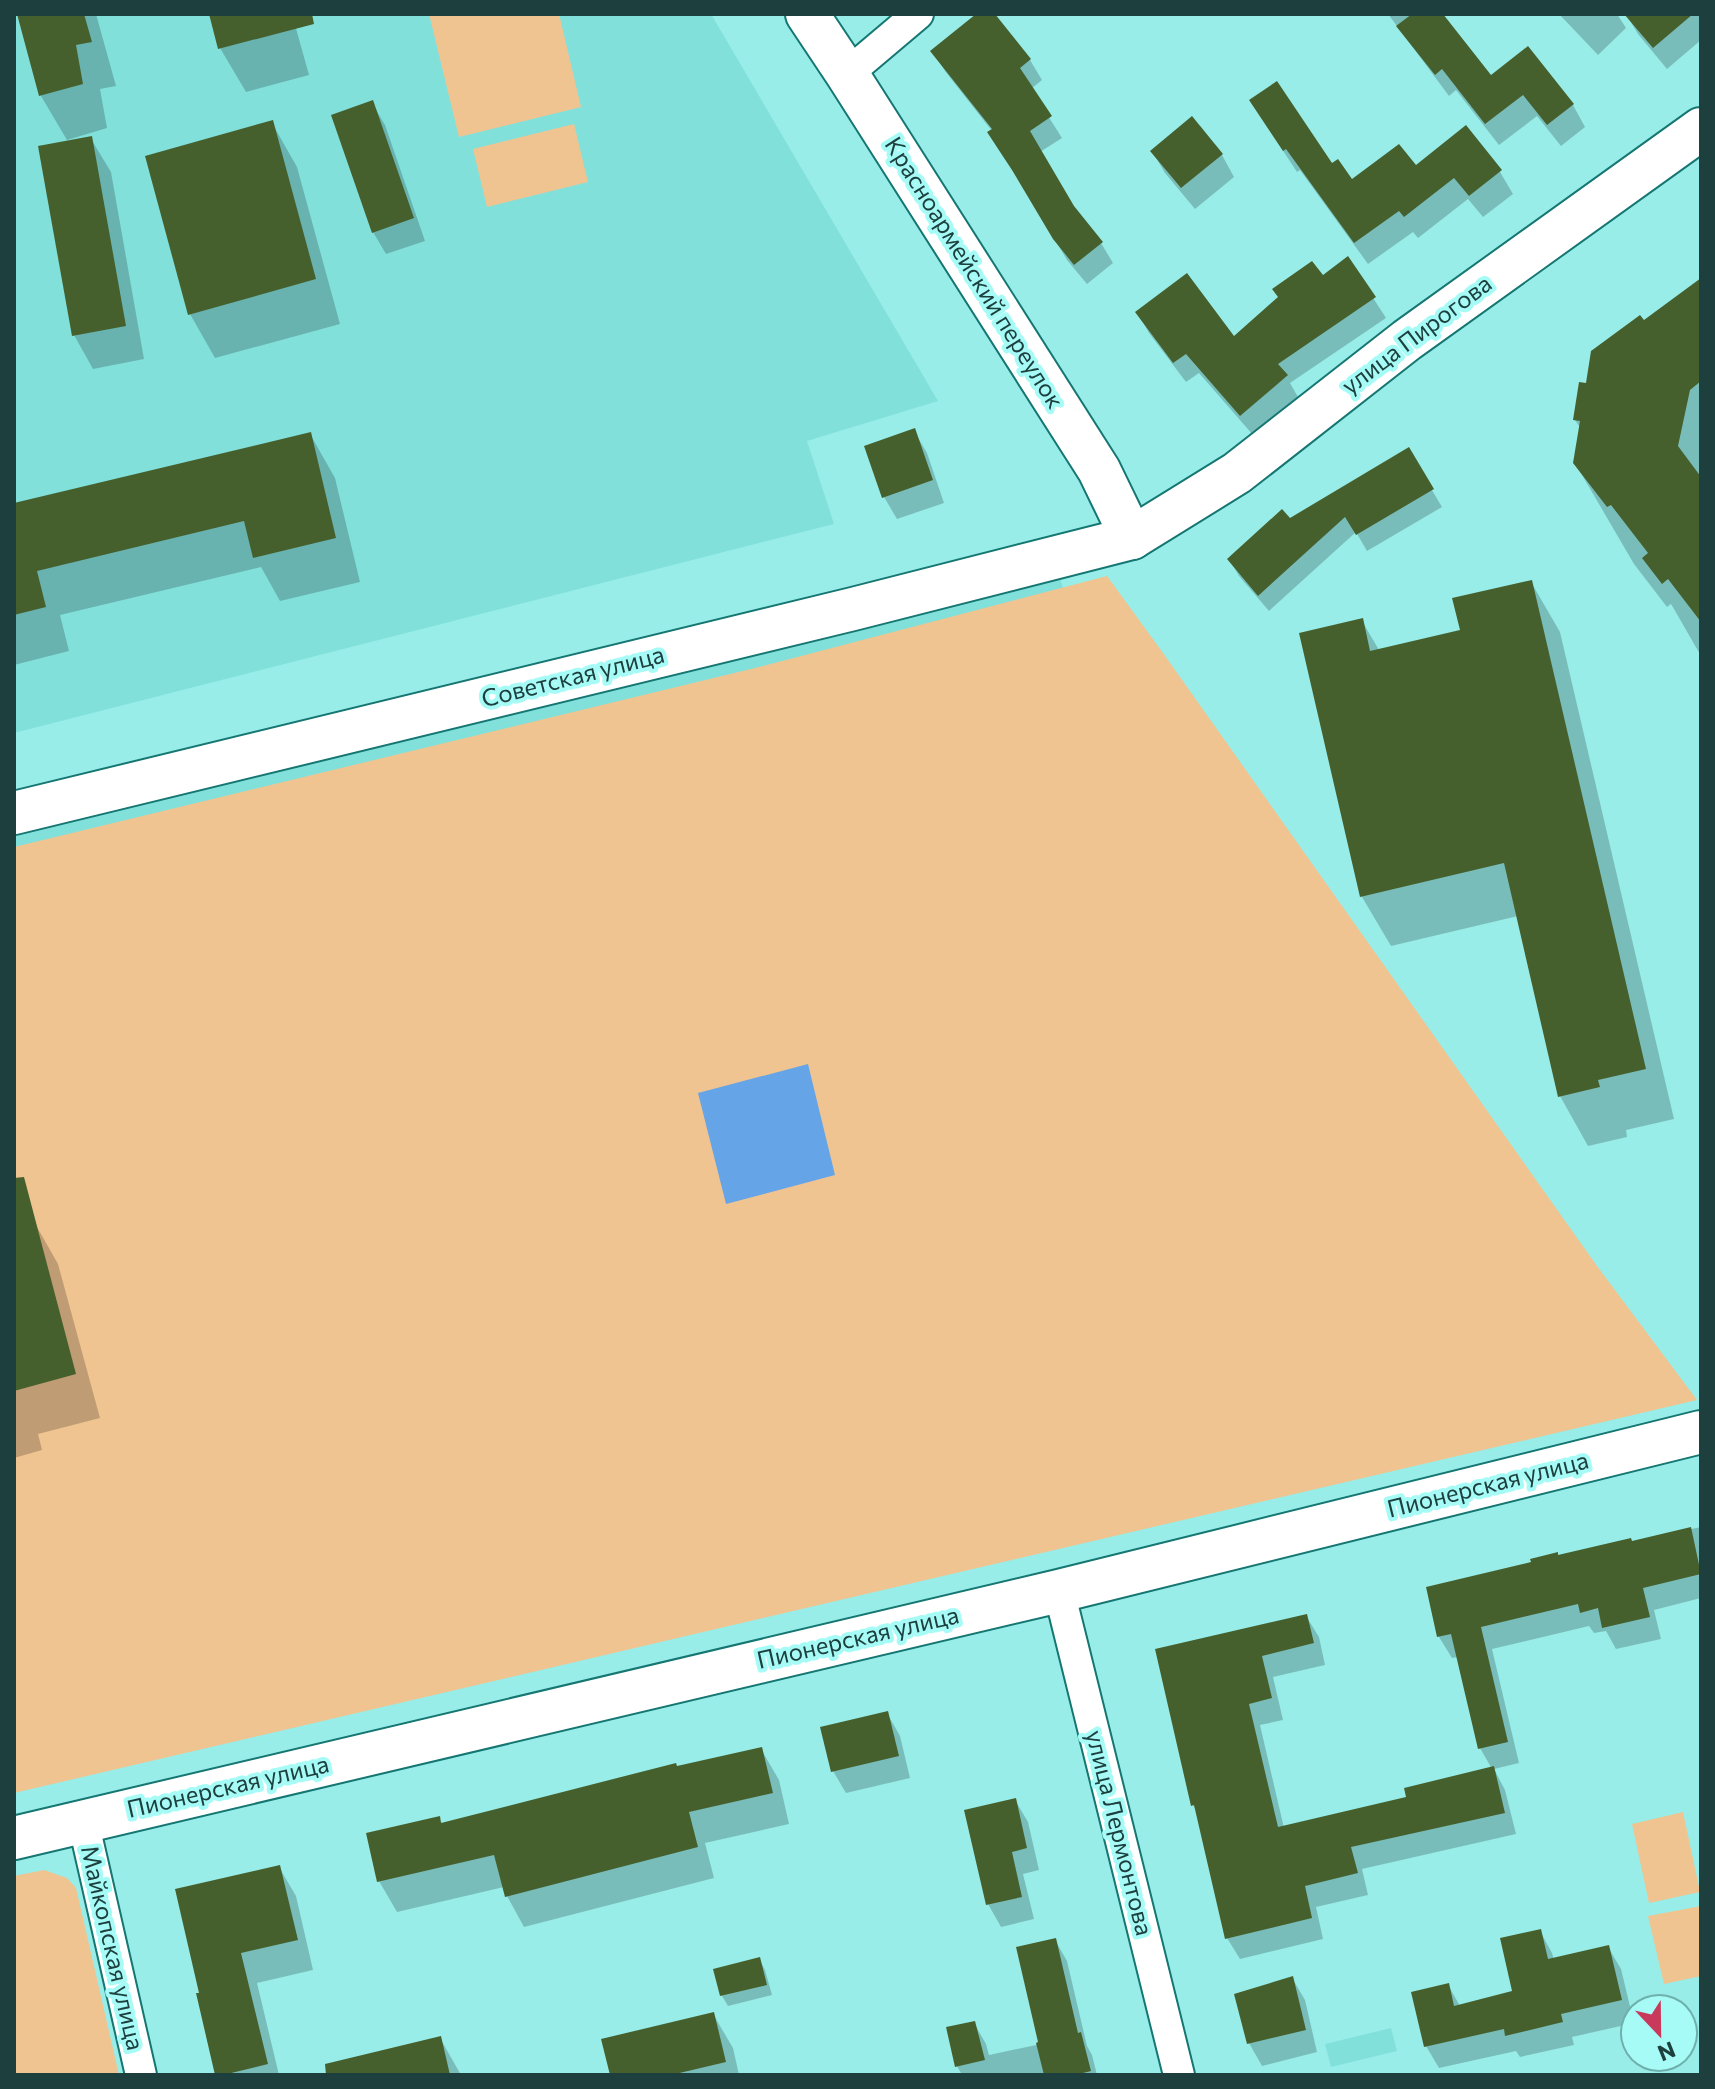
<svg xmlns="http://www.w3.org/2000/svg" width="1715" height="2089" font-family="Commissioner,sans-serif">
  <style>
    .built { fill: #82e0db }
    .green { fill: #efc490 }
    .water { fill: #66a4e8 }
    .shadow { fill: #0003 }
    .building { fill: #46602d }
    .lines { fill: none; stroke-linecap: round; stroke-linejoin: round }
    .street-casing { stroke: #157672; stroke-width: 34 }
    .secondary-casing { stroke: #157672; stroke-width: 46 }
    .street { stroke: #fff; stroke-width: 30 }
    .secondary { stroke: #fff; stroke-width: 42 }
    .labels { text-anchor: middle; stroke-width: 8; stroke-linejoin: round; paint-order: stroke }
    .street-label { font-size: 24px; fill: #1d403f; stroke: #a6fbf6 }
  </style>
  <rect width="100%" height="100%" fill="#98ede9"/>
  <g class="built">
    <polygon points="14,14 711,14 938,401 807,441 834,524 14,733"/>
    <polygon points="1053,557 1079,637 14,870 14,792"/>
    <polygon points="1391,2028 1397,2051 1331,2067 1325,2044"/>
  </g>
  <g class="green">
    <polygon points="429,14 559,14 581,107 459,137"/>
    <polygon points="574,124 588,182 487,207 473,149"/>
    <polygon points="1107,576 1163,653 1597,1266 1697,1400 14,1793 14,847 755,668"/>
    <polygon points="1683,1812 1700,1892 1649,1903 1632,1824"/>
    <polygon points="44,1870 67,1878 76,1888 119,2075 14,2075 14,1876"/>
    <polygon points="1701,1906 1701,1976 1664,1984 1648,1916"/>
  </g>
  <polygon class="water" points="808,1064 835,1175 726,1204 698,1093"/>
  <g class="shadow">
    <polygon points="19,14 96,14 116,86 100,89 107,128 67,140 41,96"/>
    <polygon points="211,14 292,14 309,75 246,92 220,48"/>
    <polygon points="979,14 993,14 1030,60 1042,80 1031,89 1062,138 1040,152 1072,207 1101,243 1113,263 1087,284 1067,260 1026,191 1001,153 989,133 992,131 945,71 933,51"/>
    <polygon points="1388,14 1441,14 1491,78 1528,48 1573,105 1585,127 1561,146 1537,116 1499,145 1456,90 1449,96"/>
    <polygon points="1559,14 1617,14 1626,28 1598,55"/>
    <polygon points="1626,14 1701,14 1701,40 1667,69 1638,34"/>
    <polygon points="372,103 385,125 425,241 386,254 373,232"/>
    <polygon points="1264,122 1352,182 1415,168 1466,128 1500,172 1513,194 1483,217 1468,199 1418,238 1413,232 1368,264 1300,170 1297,172"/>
    <polygon points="272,123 297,167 340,324 215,358 190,314"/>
    <polygon points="91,139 111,172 144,359 93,369 74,335"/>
    <polygon points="1152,151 1222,155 1234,177 1195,209 1165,173"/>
    <polygon points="1348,259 1386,318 1290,383 1298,397 1253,435 1199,373 1186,382 1149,333 1137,312 1234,339"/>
    <polygon points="1701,280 1701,656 1674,609 1671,604 1667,607 1634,564 1575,463 1581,429 1575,420 1588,386 1643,323"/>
    <polygon points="914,431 927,453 944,503 897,519 884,497"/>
    <polygon points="310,434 335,478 360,582 280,601 261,567 60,615 69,651 14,665 14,505"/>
    <polygon points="1408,450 1442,507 1367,551 1356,532 1269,611 1239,576 1229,559"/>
    <polygon points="1531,582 1560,632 1674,1119 1626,1130 1627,1137 1588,1146 1560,1096 1518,916 1391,946 1362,897 1301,635 1362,621 1379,650 1462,631"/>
    <polygon points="33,1220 58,1264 100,1418 38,1434 42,1450 14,1458 14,1226"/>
    <polygon points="1701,1527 1701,1598 1654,1610 1661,1639 1616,1649 1606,1631 1594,1633 1589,1626 1492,1649 1519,1763 1494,1769 1505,1790 1516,1834 1362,1869 1368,1895 1316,1907 1323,1939 1240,1959 1227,1938 1198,1814 1193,1805 1157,1651 1306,1616 1319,1637 1325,1665 1273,1677 1283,1720 1260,1725 1284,1828 1408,1799 1492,1769 1480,1748 1458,1657 1452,1658 1439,1637 1428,1589 1558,1557"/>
    <polygon points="887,1713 900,1736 910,1778 846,1793 833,1771"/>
    <polygon points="761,1749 779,1780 789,1824 705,1843 714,1878 524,1927 507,1896 504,1887 397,1912 379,1881 439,1818 443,1825"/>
    <polygon points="1015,1800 1028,1822 1039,1870 1023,1874 1034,1919 1001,1927 988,1904"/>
    <polygon points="279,1867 296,1896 313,1970 257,1983 279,2075 217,2075 198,1995"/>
    <polygon points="1540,1931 1552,1953 1554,1960 1608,1947 1621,1969 1634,2023 1572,2037 1574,2045 1520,2057 1516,2051 1439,2068 1426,2046 1448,1985 1460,2006 1515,1993"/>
    <polygon points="1055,1940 1067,1961 1087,2046 1092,2055 1097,2075 962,2075 957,2066 974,2023 986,2044 989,2055 1041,2044"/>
    <polygon points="759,1959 765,1970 772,1995 728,2006 722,1996 716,1970"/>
    <polygon points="1292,1978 1305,2000 1317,2052 1262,2066 1249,2043"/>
    <polygon points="713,2014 733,2048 739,2075 612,2075"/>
    <polygon points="440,2038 461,2075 364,2075"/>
  </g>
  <g class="building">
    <polygon points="17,14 84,14 92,42 76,45 83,84 39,96"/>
    <polygon points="209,14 312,14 314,24 218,49"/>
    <polygon points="976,14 995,14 1031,59 1020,68 1052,116 1030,131 1074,206 1103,242 1074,265 1053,239 1012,170 987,132 992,129 930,51"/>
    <polygon points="1412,14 1443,14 1491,75 1528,46 1574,104 1547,125 1523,95 1485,124 1442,69 1435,75 1396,26"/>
    <polygon points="1624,14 1693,14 1653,48"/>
    <polygon points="1277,81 1332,163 1338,159 1352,179 1399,144 1416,165 1466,125 1502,170 1469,196 1454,178 1404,217 1399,211 1354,243 1286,149 1283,151 1249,100"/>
    <polygon points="373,100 414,218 372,233 331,115"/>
    <polygon points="1192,116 1223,154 1181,188 1150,151"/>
    <polygon points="273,120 316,279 188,315 145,156"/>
    <polygon points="92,136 126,326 72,336 38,146"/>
    <polygon points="1348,256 1376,297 1278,364 1288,375 1240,416 1186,354 1173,363 1135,312 1187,273 1234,336 1278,297 1272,289 1312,261 1323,275"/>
    <polygon points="1701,278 1701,381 1690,390 1678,446 1701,477 1701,622 1668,579 1662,584 1642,558 1648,553 1611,505 1607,507 1573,463 1580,421 1573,420 1579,382 1586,383 1591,351 1640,315 1644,320"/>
    <polygon points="915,428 933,480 882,498 864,446"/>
    <polygon points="311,432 336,538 253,558 244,521 37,571 46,607 14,615 14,503"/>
    <polygon points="1409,447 1434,489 1356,535 1345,517 1258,596 1227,559 1282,509 1290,518"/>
    <polygon points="1532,580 1646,1069 1598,1080 1600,1087 1558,1097 1504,863 1360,897 1299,633 1363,618 1370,651 1460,630 1452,598"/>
    <polygon points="24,1177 76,1374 14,1391 14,1178"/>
    <polygon points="1691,1527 1701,1574 1643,1588 1650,1617 1602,1628 1598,1608 1580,1613 1578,1604 1481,1627 1508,1742 1478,1749 1451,1634 1437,1637 1426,1587 1531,1562 1530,1559 1558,1552 1558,1555 1631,1538 1632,1541"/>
    <polygon points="1307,1614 1314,1643 1262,1656 1272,1698 1249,1704 1278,1827 1406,1797 1404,1788 1494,1766 1505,1813 1351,1847 1358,1873 1305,1886 1312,1918 1225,1939 1194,1805 1191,1806 1155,1649"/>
    <polygon points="888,1711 899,1756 831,1772 820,1727"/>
    <polygon points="762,1747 773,1793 689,1812 698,1847 505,1897 494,1855 377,1882 366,1833 440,1816 441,1823 676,1763 677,1766"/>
    <polygon points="1016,1798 1027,1848 1012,1852 1022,1897 986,1905 964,1810"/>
    <polygon points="280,1865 298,1940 241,1953 268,2064 223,2075 215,2075 196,1993 199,1993 175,1889"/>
    <polygon points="1541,1929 1548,1959 1609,1945 1622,2000 1561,2014 1563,2022 1505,2036 1504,2029 1424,2047 1411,1992 1449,1983 1454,2006 1512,1991 1500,1938"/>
    <polygon points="1056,1938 1078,2033 1081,2032 1091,2071 1075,2075 1044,2075 1036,2043 1038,2042 1016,1947"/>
    <polygon points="760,1957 767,1985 720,1996 713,1969"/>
    <polygon points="1293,1976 1306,2030 1247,2044 1234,1994"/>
    <polygon points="714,2012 726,2062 671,2075 610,2075 601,2039"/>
    <polygon points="975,2021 985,2060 955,2067 946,2027"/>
    <polygon points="441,2036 450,2075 326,2075 325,2064"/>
  </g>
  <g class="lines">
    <g class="street-casing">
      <g id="street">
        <polyline points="847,74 918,14"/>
        <polyline points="1059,1591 1179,2075"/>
        <polyline points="83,1821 141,2075"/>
      </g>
    </g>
    <g class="secondary-casing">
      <g id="secondary">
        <polyline points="807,14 847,74 1099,470 1132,538"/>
        <polyline points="14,813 853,609 1132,538 1237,473 1407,340 1701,129"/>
        <polyline points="14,1838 1059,1591 1701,1432"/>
      </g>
    </g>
    <use href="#street" class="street"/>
    <use href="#secondary" class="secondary"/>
  </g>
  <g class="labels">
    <g class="street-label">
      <text transform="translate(974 273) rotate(58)" y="8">Красноармейский переулок</text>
      <text transform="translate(1417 335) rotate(-37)" y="8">улица Пирогова</text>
      <text transform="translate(573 677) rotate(-14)" y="8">Советская улица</text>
      <text transform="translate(1488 1485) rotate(-14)" y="8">Пионерская улица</text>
      <text transform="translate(858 1638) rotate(-13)" y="8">Пионерская улица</text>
      <text transform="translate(228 1787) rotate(-13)" y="8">Пионерская улица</text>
      <text transform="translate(1119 1833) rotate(76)" y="8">улица Лермонтова</text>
      <text transform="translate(112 1948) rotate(77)" y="8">Майкопская улица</text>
    </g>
  </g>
  <rect width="1715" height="2089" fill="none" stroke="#1d403f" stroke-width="32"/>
  <g transform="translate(1659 2033) rotate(158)"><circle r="38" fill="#a6fbf6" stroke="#6fb0ad" stroke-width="2"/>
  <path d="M0-6L14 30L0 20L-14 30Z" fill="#c9395b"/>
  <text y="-12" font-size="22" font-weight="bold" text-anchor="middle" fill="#1d403f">N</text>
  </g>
</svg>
